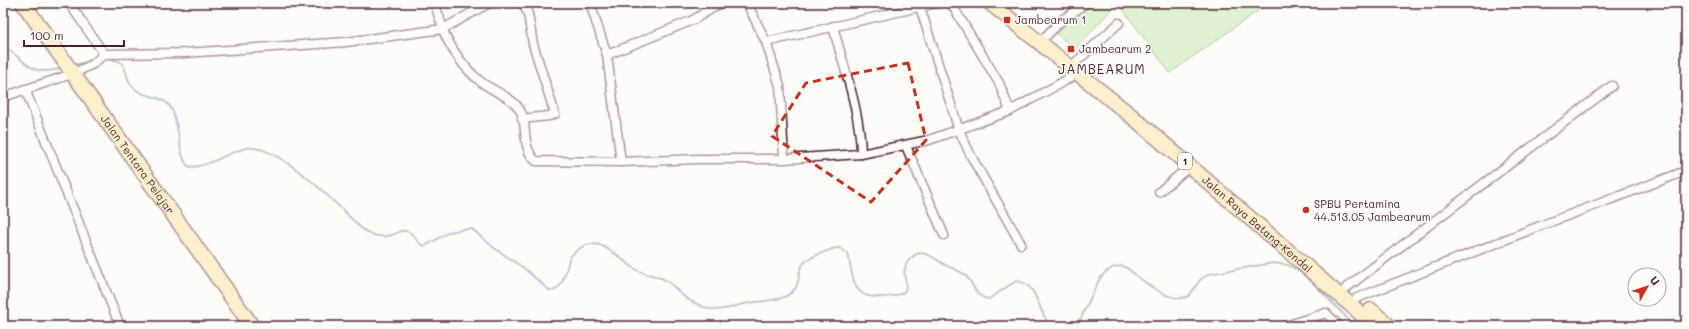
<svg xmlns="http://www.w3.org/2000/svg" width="1689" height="329" font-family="Mali,sans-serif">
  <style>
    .green { fill: #b8e4a1; stroke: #818266 }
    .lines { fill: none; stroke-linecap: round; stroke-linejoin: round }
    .stream { stroke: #728e9f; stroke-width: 2 }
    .street-casing { stroke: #4a1f2b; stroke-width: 11 }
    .highway-casing { stroke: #4a1f2b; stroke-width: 17 }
    .street { stroke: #fdfcf7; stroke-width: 8 }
    .highway { stroke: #fbdf96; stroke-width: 14 }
    .marked { fill: none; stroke: #c8321e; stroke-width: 3; stroke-dasharray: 8 5; stroke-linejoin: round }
    .poi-dot { fill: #c8321e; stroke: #fdfcf7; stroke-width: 1.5 }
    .labels { text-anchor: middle; stroke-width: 3; stroke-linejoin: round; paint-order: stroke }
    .shield { fill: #fdfcf7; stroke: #806168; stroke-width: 1 }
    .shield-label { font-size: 10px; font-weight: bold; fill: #4a1f2b }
    .poi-label { font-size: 11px; fill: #4a1f2b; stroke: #fdfcf7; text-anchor: start }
    .street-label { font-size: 11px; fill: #4a1f2b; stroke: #fdfcf7 }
    .quarter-label { font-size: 13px; letter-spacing: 1px; fill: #4a1f2b; stroke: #fdfcf7 }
  </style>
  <rect width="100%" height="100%" fill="#fdfcf7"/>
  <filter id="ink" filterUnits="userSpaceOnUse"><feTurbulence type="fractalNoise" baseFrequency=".025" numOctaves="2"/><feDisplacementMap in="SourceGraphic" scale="8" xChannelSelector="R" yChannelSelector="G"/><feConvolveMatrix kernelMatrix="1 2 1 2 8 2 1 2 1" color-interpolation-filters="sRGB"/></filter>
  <g filter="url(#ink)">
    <polygon class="green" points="1092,3 1269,3 1170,73 1118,3 1075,49 1054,32"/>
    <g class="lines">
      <g class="stream">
        <path d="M3,46C28,61 29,78 62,68"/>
        <path d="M102,60C132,58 120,69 132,86C142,99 162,93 171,108C180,123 178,157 188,166C200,171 231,151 246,148C277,142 340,207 362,229C372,236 383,239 394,234C398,232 401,230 406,231C416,233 415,244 425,246L449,232L464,229H472L493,247L525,269L550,291C564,291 566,268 570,257C596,227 614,256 637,270C646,275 656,275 665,280C672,283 675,289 681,294C689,302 700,306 710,309C725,312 735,305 749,303C763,300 781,302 792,292C802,284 796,273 803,264C809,256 826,252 835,248H840L848,254C853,278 852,300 882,297C890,297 898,296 904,292C910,283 900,274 907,263C920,243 934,259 947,266C954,269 961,271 966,276C975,285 974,297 989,299L1016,281C1039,283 1037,313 1051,326"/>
        <polyline points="72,65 92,61"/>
        <path d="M1074,326L1079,322L1100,278C1106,271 1115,264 1125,267C1129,269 1134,274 1138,277C1150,286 1173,304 1189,296L1200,280L1209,274L1273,263L1288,265L1305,275L1354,325"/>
      </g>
      <g class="street-casing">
        <g id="street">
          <polyline points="69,3 104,54"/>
          <path d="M434,3C439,14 441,24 445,35C453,51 466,70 480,81C492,91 511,96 520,110C529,125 520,147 536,161L621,162L699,159H784L861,154L929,140L1010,111L1079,73"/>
          <polyline points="590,3 607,55 621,162"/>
          <polyline points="747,3 766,42 780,86 784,159"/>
          <polyline points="951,3 999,83 1010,111"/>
          <polyline points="920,7 959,130 971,156 1021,244"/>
          <path d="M833,26C843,65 861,114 861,154"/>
          <polyline points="1046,36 1062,20 1086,3"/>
          <polyline points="766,42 937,3"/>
          <polyline points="607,55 693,20 721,3"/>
          <polyline points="1077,61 1119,23"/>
          <polyline points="25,89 120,326"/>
          <polyline points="3,97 72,74 93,64 104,54 185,53 346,42 443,29 489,3"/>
          <polyline points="522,119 549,116 555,114 533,44 528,14 523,3"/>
          <polyline points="906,146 944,235"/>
          <polyline points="1159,192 1190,166"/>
          <polyline points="1346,288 1612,86"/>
          <polyline points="1357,298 1545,224 1686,171"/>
          <polyline points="1285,326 1326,313 1339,326"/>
          <polyline points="1356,326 1365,317"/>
        </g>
      </g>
      <g class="highway-casing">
        <g id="highway">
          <path id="s1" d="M23,3L252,326"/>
          <path id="s2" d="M990,3L1134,118L1375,326"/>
          <polyline points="1371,310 1389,326"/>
        </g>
      </g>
      <use href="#street" class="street"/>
      <use href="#highway" class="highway"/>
    </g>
  </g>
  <path d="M0 0H1689V329H0ZM908,63L926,140L871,202L772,136L806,83Z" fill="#fdfcf7" fill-opacity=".55" fill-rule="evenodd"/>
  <path class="marked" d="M908,63L926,140L871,202L772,136L806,83Z"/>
  <g class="poi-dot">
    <rect x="1003" y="16" width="8" height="8" rx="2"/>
    <rect x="1067" y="45" width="8" height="8" rx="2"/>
    <circle cx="1306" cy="210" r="4"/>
  </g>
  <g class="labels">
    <rect class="shield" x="1178" y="153" width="14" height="16" rx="3"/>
    <g class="shield-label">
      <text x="1185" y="165">1</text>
    </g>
    <g class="poi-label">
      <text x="1015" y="24">Jambearum 1</text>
      <text x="1079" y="53">Jambearum 2</text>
      <text x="1314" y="208">SPBU Pertamina<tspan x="1314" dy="13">44.513.05 Jambearum</tspan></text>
    </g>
    <g class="street-label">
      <text dy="4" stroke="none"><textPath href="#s1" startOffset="198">Jalan Tentara Pelajar</textPath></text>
      <text dy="4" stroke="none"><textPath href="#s2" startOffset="347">Jalan Raya Batang-Kendal</textPath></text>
    </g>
    <g class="quarter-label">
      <text x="1102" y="74">JAMBEARUM</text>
    </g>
  </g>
  <rect width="1689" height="329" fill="none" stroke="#fdfcf7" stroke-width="16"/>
  <rect x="8" y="8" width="1673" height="313" fill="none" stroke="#4a1f2b" stroke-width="1.5" filter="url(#ink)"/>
  <g transform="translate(1647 287) rotate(51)"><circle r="19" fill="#fdfcf7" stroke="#b5a4a5"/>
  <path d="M0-3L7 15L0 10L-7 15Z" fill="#c8321e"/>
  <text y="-6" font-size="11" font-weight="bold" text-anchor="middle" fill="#4a1f2b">U</text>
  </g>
  <path d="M24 40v6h100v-6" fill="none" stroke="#4a1f2b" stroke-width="2"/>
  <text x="30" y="40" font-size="12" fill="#4a1f2b" stroke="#fdfcf7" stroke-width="3" paint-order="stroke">100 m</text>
</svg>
